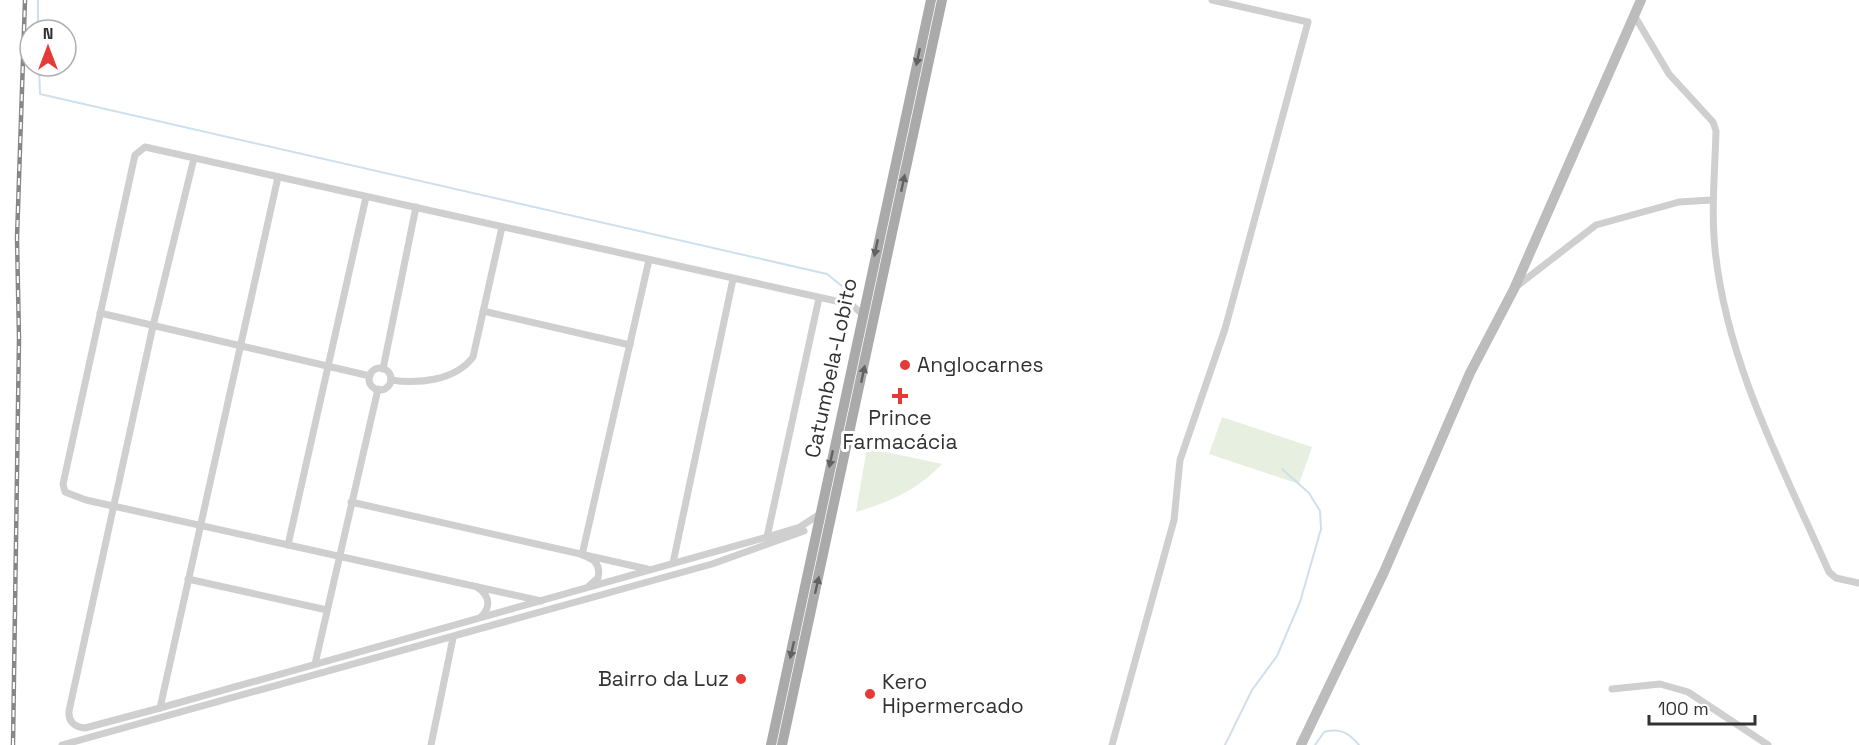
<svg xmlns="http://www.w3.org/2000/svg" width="1859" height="745" font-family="'Space Grotesk',sans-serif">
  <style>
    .green { fill: #e7efe1 }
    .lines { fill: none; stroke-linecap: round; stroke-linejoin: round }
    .stream { stroke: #cedfee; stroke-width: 2 }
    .street { stroke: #cfcfcf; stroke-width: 7 }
    .secondary { stroke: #bcbcbc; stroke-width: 10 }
    .primary { stroke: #aaa; stroke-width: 10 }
    .rail-casing { stroke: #878787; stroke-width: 4.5 }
    .rail { stroke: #fff; stroke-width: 2; stroke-dasharray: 7; stroke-linecap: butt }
    .oneway { fill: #626262 }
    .poi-dot { fill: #e53b38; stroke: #fff; stroke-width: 2 }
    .labels { text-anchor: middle; stroke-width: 6; stroke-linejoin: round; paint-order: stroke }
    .poi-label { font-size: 21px; fill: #323232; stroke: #fff; text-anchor: start }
    .street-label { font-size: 21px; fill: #323232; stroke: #fff }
  </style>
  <rect width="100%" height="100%" fill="#fff"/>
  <g class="green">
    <polygon points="1222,417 1312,447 1299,484 1209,454"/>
    <path d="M867,448L942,464C917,490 890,502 856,512Z"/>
  </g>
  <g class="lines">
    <g class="stream">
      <polyline points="38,0 38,30"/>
      <polyline points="39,66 40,94 827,274 843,287"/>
      <polyline points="1225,745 1252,690 1277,656 1300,602 1321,529 1320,511 1309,493 1282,469"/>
      <path d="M1315,745L1324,732C1340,728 1348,732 1359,745"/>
    </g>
    <g class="street">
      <path d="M1634,15L1669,74L1713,122L1716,131C1715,171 1711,209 1715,249C1726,362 1784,470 1829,572L1836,578L1859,583"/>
      <path d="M194,158L153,326L69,711C68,721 74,727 85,728L160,708L767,537L800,527L820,514"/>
      <polyline points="1517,286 1596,225 1679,202 1712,200"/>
      <polyline points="483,311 630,345"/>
      <polyline points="100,313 370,376"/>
      <circle cx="380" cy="379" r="11"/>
      <polyline points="383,369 416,207"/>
      <path d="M391,380C418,384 455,381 473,357L502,227"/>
      <polyline points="351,502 647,569"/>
      <polyline points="767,537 819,298"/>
      <polyline points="288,545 366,197"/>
      <polyline points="673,563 733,279"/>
      <polyline points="188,579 327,610"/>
      <path d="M590,585L598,578C601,564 594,559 582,555L649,260"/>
      <path d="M477,587C489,595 492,606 481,617"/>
      <polyline points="541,601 86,500 65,492 63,484 135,155 145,147 845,303 853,306 862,314"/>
      <polyline points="315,664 378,389"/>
      <polyline points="1612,689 1660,684 1688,692 1768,745"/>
      <polyline points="160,708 278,177"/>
      <polyline points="62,745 712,564 804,531"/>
      <polyline points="431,745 453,638"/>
      <polyline points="1112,745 1174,520 1180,460 1225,329 1308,22 1212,0"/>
    </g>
    <polyline class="secondary" points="1301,745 1384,572 1470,373 1514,289 1641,0"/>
    <g class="primary">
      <polyline points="771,745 931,0"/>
      <polyline points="782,745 942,0"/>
    </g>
    <g class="rail-casing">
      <polyline id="rail" points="13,745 19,338 17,238 25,0"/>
    </g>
    <use href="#rail" class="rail"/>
  </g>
  <defs><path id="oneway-solid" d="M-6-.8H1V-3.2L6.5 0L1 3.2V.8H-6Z" transform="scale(1.5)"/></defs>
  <g class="oneway">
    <use href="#oneway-solid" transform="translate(918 57) rotate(102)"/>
    <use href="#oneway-solid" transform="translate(903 183) rotate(-78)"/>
    <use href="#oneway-solid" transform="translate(876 248) rotate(102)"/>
    <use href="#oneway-solid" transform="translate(863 374) rotate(-78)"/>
    <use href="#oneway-solid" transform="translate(831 459) rotate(102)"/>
    <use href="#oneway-solid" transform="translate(817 585) rotate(-77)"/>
    <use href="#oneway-solid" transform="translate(792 650) rotate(103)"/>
  </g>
  <g class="poi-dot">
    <circle cx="905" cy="365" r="6"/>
    <path d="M897 387h6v6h6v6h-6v6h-6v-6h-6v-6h6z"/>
    <circle cx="741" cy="679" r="6"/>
    <circle cx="870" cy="694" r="6"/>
  </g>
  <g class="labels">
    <g class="poi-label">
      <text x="917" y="372">Anglocarnes</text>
      <text x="900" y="425" text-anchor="middle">Prince<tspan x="900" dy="24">Farmacácia</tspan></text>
      <text x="729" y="686" text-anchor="end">Bairro da Luz</text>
      <text x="882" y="689">Kero<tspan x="882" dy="24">Hipermercado</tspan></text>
    </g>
    <g class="street-label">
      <text transform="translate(831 368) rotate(-78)" y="7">Catumbela-Lobito</text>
    </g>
  </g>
  <g transform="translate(48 48)"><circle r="28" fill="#ffffff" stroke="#adadad" stroke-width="1.5"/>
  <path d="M0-4.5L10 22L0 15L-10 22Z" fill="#e53b38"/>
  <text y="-9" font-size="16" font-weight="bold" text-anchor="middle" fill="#323232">N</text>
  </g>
  <path d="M1649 715v9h106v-9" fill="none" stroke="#323232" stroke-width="3"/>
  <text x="1658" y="715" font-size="18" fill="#323232" stroke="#ffffff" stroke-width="4.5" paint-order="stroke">100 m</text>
</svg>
